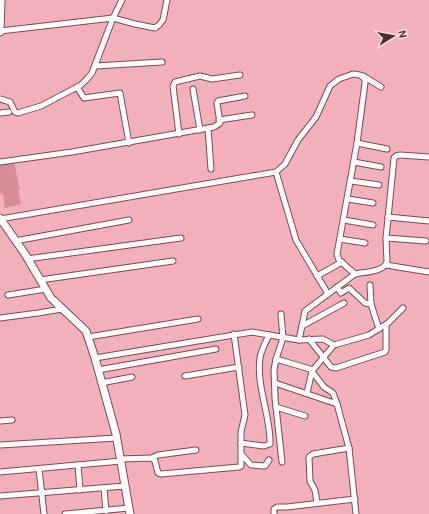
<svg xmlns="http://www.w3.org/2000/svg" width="429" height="514" font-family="Karla,sans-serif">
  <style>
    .green { fill: #d88c98 }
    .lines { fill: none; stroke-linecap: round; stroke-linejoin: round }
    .street-casing { stroke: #824853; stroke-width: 7 }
    .secondary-casing { stroke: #824853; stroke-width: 9 }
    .street { stroke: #fff; stroke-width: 5 }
    .secondary { stroke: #fff; stroke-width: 7 }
  </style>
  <rect width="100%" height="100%" fill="#f2b0ba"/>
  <polygon class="green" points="14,162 20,190 18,190 21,204 5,208 3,194 0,194 0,165"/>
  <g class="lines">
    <g class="street-casing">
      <g id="street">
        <polyline points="0,31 113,18 135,24 155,28 159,25 163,20 167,0"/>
        <polyline points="95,66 162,62"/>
        <polyline points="363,76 381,87"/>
        <polyline points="77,87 84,98 120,93 129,143"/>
        <polyline points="193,89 200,130"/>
        <polyline points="0,99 10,102 15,112 18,113 41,106 81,85 86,80 92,73 113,18 122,0"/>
        <polyline points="0,113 9,112"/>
        <polyline points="219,120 252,115"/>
        <polyline points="208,128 211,169"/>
        <polyline points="179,134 173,86 175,82 200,76 212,79 240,75"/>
        <polyline points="357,143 387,149"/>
        <polyline points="0,162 72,152 214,127 220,123 217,103 218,101 245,96"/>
        <polyline points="354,162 381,167"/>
        <polyline points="276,172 296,240 328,294"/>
        <polyline points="351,181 379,185"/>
        <polyline points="348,199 373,203"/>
        <polyline points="388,217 429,221"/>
        <polyline points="0,219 276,172 285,164 298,140 316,117 330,86 339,79 353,74 360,75 365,79 365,83 357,143 337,254 339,260 355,274 305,311 299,340"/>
        <polyline points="344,220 373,225"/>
        <polyline points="386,238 426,241"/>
        <polyline points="340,239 365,243"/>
        <polyline points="15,241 129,220"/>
        <polyline points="27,259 181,238"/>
        <polyline points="386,265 429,272"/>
        <path d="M355,274C364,272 384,272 387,262L386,238L394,158L396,156L400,155L429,157"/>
        <polyline points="317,276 342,262"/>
        <polyline points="40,280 173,261"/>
        <polyline points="370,285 371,304 379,329"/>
        <polyline points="337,287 341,293 349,288 365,303 371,304"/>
        <polyline points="8,295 46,289"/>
        <polyline points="281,314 283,338 276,359 274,370 275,398 282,462"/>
        <polyline points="0,318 38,313 62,309"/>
        <polyline points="302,326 344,303"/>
        <polyline points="88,337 198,319"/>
        <polyline points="309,339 331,367 336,368 385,352 386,350 386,325"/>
        <polyline points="95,358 252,332 299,340 323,339 334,345 369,335 388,323 403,308"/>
        <polyline points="276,359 310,369 324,387 333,393 337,404 349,448 356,514"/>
        <polyline points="98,370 216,349"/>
        <polyline points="185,376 239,367"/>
        <polyline points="101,383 132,377"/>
        <polyline points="275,383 337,404"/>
        <polyline points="307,393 312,371 334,345"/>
        <polyline points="276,407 305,416"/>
        <polyline points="0,421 12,420"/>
        <path d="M241,443L264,446L270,444C271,416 256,387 260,358C261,350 266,342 269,335"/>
        <polyline points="0,445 117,438"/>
        <polyline points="242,455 251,465 265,466 269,460"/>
        <polyline points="152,458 158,455 196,450"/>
        <polyline points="120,459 152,458 155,461 158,473 161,474 239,467 241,466 241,432 245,415 234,334"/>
        <polyline points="78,465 80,490"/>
        <polyline points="39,469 44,514"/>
        <polyline points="0,472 121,461"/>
        <polyline points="104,488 106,511"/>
        <polyline points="0,496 125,486"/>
        <polyline points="317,503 315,490 310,481 309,457 313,454 349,448"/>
        <polyline points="65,514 129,508"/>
        <polyline points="274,514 274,509 277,507 287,507 355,499"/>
      </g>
    </g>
    <g class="secondary-casing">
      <g id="secondary">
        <polyline points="0,32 1,0"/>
        <polyline points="0,218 25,254 51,298 86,331 95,358 116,434 130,514"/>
      </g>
    </g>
    <use href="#street" class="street"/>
    <use href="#secondary" class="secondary"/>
  </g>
  <g transform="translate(393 36) rotate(79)" stroke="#fedbdf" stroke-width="3" paint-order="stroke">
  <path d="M0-3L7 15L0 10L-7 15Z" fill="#492f33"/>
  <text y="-6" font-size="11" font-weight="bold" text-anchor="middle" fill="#492f33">N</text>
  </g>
</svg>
